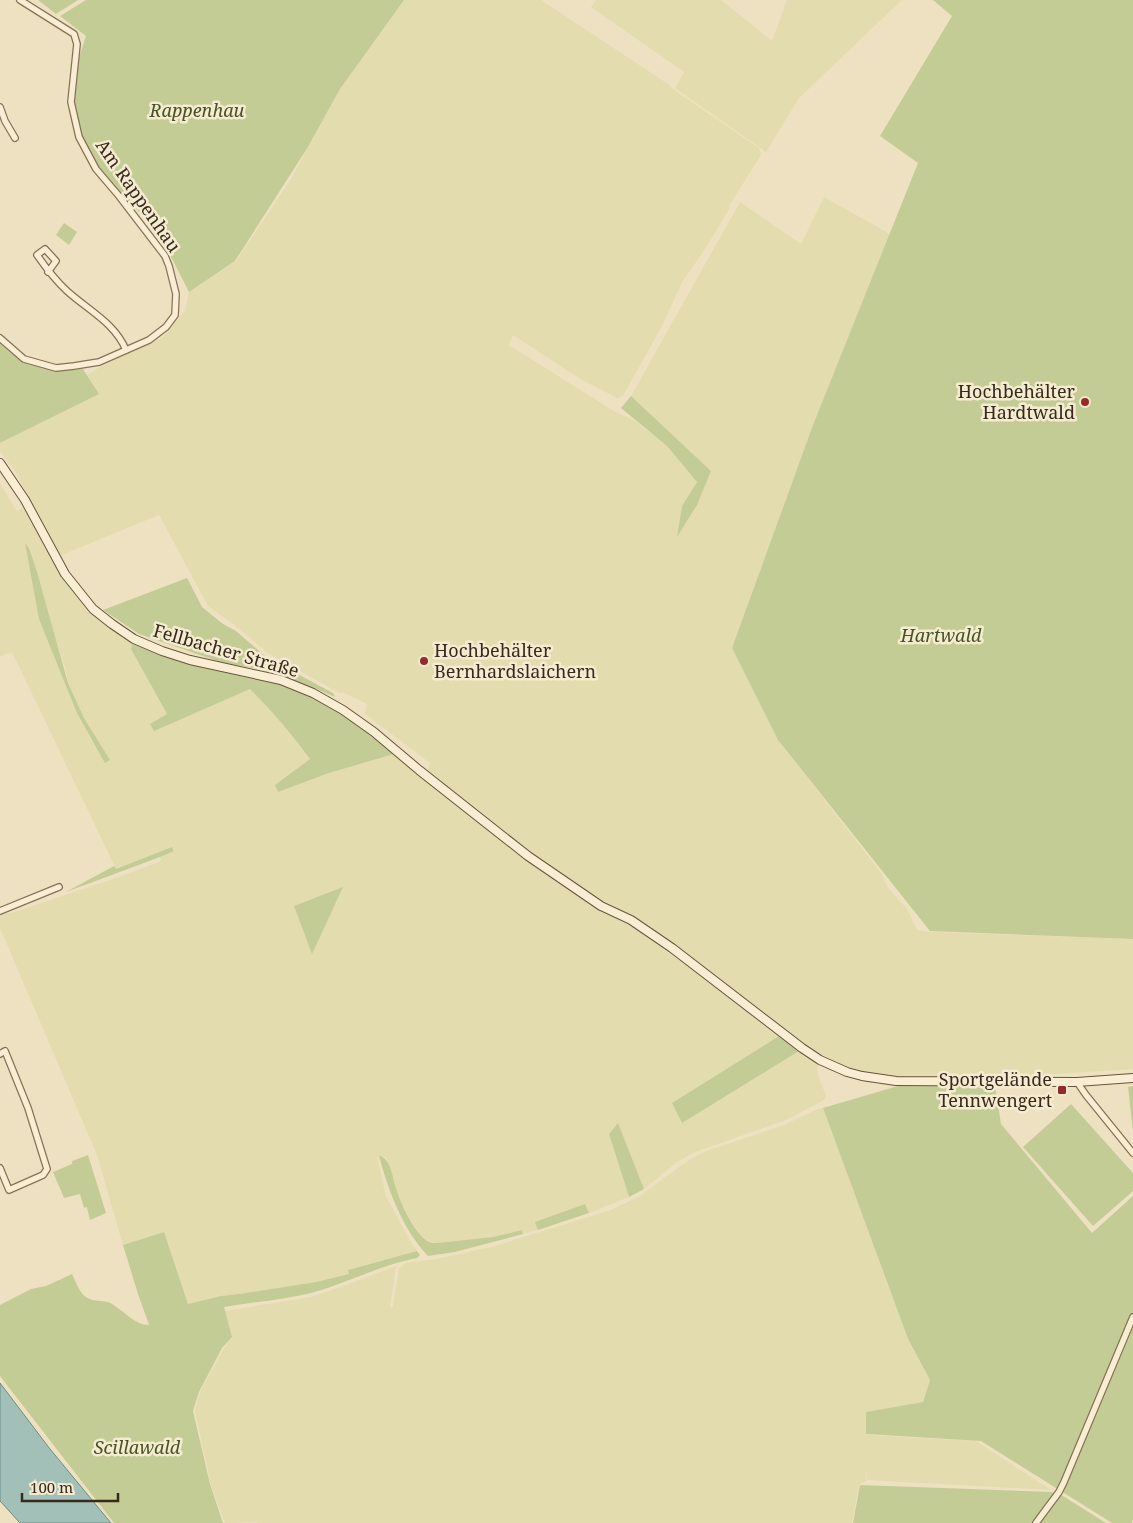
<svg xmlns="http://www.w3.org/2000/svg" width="1133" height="1523" font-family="'Noto Serif',serif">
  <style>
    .farmland { fill: #e3dcae; fill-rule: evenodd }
    .green { fill: #c4cc95 }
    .water { fill: #a3c0b8; stroke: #6b8e86 }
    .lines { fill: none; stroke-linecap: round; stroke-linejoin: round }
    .minor-casing { stroke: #877258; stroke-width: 8 }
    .secondary-casing { stroke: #69533c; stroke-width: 10 }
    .minor { stroke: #f9eed4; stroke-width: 5.5 }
    .secondary { stroke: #f9eed4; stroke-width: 8 }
    .poi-dot { fill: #962a28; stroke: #f5ebd0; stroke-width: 2 }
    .labels { text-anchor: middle; stroke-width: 5; stroke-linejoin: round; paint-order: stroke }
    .park-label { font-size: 18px; font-style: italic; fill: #465323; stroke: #f5ebd0 }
    .street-label { font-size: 18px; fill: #372a1d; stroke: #f5ebd0 }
    .poi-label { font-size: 18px; fill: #372a1d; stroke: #f5ebd0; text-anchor: end }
  </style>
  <rect width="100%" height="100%" fill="#eee1c1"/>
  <g class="farmland">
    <polygon points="404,0 541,0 668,84 674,90 759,148 761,155 729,206 730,208 703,252 682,282 663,324 623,396 617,398 582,380 513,335 509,345 612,410 635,421 667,446 697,482 682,506 677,536 697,505 711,471 631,396 740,202 801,244 824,197 890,234 813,425 732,648 778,740 882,874 888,888 907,909 917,930 930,932 1133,939 1133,1069 992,1078 882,1077 847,1067 808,1047 676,947 639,921 584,890 526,848 428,771 430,763 365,714 367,704 344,693 339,693 268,653 237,627 208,606 159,515 59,556 15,471 0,452 0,443 98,394 88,375 98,368 163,337 185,311 189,292 236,261 291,179 340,89"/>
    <polygon points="596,0 721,0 772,41 787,0 902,0 799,98 766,152 675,88 684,72 591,7"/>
    <path d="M0,484L17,511L23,508L52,559L74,593L105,624L132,643L131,649L167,714L250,689L284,724L310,759L276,785L278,792L329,773L394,754L472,817L522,855L591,905L634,928L694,971L779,1036L672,1103L682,1122L799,1051L818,1063V1075L826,1096L824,1100L786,1120L695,1152L677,1162L644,1189L618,1124L609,1134L629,1197L589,1213L585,1204L536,1222L538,1230L523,1234L522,1230L493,1237L437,1243L429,1242L421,1235L409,1218L396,1189L389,1165L386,1158L381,1156L377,1157L386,1196L410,1241L417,1251L348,1270L349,1274L316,1282L239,1294L221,1296L188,1304L164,1232L123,1245L97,1155L0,928V913H11L113,879L161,861L160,857L174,850L172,847L116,869L12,652L0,656ZM29,548L47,613L66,670L68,683L84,718L109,759L105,762L88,732L39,619Z"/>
    <polygon points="823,1108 908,1340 930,1380 923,1402 866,1412 866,1435 976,1441 1051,1490 867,1480 866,1465 866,1481 859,1485 852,1523 258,1523 258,1522 225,1523 224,1521 211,1485 195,1411 200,1392 223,1350 232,1337 225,1311 311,1297 349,1284 396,1266 390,1307 393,1307 399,1268 405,1263 437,1259 491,1247 611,1210 638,1197 689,1160 706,1151 784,1125 818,1109"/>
  </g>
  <g class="green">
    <polygon points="38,0 78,0 56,14"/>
    <polygon points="86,0 404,0 340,89 308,147 235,261 189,292 160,235 143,216 87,158 69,88 86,36 60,16"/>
    <polygon points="933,0 1133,0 1133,939 930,931 778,740 732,648 813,425 918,163 880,136 952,16"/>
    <polygon points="64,223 77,232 69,245 56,235"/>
    <polygon points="0,342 24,361 53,371 83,369 99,394 0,443"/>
    <polygon points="631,396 711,471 697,505 677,537 682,506 697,482 667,446 621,408"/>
    <polygon points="25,543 29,548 37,572 68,683 84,718 110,760 105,763 77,713 39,619"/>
    <polygon points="187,578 202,607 223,624 236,631 266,657 333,693 335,697 312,687 260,669 223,663 139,634 103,610"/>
    <path d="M132,643C151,651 170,659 190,664C232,676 276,678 316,698C344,712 369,735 394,754L329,773L278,792L275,785L310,759C292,734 272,711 250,689L154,731L150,724L167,714L131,649Z"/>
    <polygon points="172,847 174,851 160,857 66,892 114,866 116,869"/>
    <polygon points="343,887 312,954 294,906"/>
    <polygon points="779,1036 799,1051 682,1123 672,1103"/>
    <polygon points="898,1086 995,1086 1001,1124 1092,1233 1133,1196 1133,1520 1132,1523 1112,1523 981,1441 866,1434 866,1412 923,1402 930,1380 908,1339 823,1108"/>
    <polygon points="1133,1086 1133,1131 1128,1087"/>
    <polygon points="1071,1104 1133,1173 1133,1191 1093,1226 1023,1147"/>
    <polygon points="618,1123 644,1189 629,1197 609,1134"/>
    <polygon points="88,1155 106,1213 90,1220 87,1207 84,1208 80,1194 64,1198 53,1172 72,1164 72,1161"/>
    <path d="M379,1156H381C392,1162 392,1177 396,1188C400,1202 415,1235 429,1242C431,1243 434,1243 437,1243L493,1237L522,1230L523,1234L455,1252L428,1256C402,1228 389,1192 379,1156Z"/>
    <polygon points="585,1204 589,1213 538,1230 535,1222"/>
    <path d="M164,1232L188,1304L221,1296L239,1294L316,1282L349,1274L348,1270L417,1251L420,1255L417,1258C380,1265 348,1283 311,1293C283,1300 253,1302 224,1307L232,1337L222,1348L199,1392L193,1411L210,1484L223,1523H114L0,1376V1305L31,1289L46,1286L72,1274C76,1282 79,1292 86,1297C94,1303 105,1299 112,1304C124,1311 135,1325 149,1325L138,1294L123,1245Z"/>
    <polygon points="860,1485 1051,1492 1063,1496 1106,1523 853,1523"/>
  </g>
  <polygon class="water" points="0,1383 50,1449 111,1523 20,1523 1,1502 0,1501"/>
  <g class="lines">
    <g class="minor-casing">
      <g id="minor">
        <polyline points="0,107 5,121 15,138"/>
        <path d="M48,272L56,261L45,249L37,255C46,268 55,280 67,291C88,310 115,323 126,350"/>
        <polyline points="0,338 24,359 56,368 74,366 99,362 149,340 166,327 175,315 176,294 169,266 165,256 119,196 96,169 79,137 71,102 77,44 74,34 20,0"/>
        <polyline points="0,911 59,887"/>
        <polyline points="0,1054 5,1051 28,1108 47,1169 43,1175 9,1190 0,1168"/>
        <polyline points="1077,1082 1086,1095 1133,1153"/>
        <polyline points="1036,1523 1059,1492 1064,1482 1133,1317"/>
      </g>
    </g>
    <g class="secondary-casing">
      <polyline id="secondary" points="0,463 25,500 65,574 93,609 112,624 134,639 162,651 190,660 281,680 313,693 343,710 374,732 419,770 528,856 601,906 631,920 672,948 802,1048 820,1060 847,1072 862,1076 896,1081 1077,1082 1133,1078"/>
    </g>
    <use href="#minor" class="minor"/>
    <use href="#secondary" class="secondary"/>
  </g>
  <g class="poi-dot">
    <circle cx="1085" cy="402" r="5"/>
    <circle cx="424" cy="661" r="5"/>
    <rect x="1057" y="1085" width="10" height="10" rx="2.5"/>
  </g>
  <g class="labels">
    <g class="park-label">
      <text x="197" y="117">Rappenhau</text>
      <text x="941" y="642">Hartwald</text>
      <text x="137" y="1454">Scillawald</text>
    </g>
    <g class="street-label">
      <text transform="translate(138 196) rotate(55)" y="6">Am Rappenhau</text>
      <text transform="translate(226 651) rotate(16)" y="6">Fellbacher Straße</text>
    </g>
    <g class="poi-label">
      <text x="1075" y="398">Hochbehälter<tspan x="1075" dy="21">Hardtwald</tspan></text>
      <text x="434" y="657" text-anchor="start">Hochbehälter<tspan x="434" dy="21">Bernhardslaichern</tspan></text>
      <text x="1052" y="1086">Sportgelände<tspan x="1052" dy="21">Tennwengert</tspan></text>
    </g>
  </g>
  <path d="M22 1493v8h96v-8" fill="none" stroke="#372a1d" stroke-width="2.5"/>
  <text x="30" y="1493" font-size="15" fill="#372a1d" stroke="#f5ebd0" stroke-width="4" paint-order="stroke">100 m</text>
</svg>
